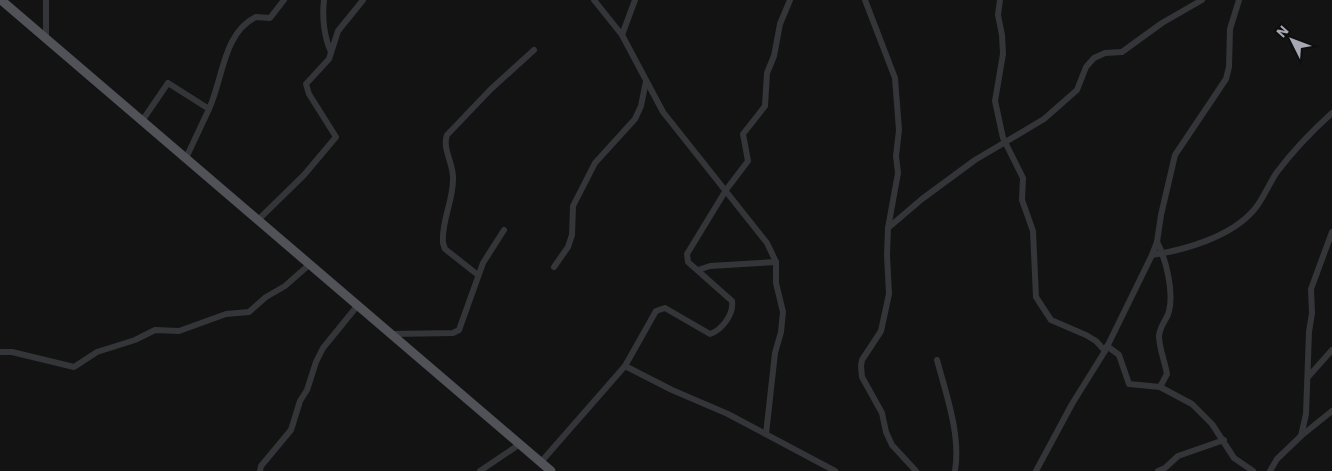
<svg xmlns="http://www.w3.org/2000/svg" width="1332" height="471" font-family="'IBM Plex Sans',sans-serif">
  <style>
    .lines { fill: none; stroke-linecap: round; stroke-linejoin: round }
    .minor { stroke: #343539; stroke-width: 6 }
    .major { stroke: #515257; stroke-width: 9 }
  </style>
  <rect width="100%" height="100%" fill="#131314"/>
  <g class="lines">
    <g class="minor">
      <path d="M324,0C322,17 324,37 331,52"/>
      <polyline points="594,0 622,35 663,112 767,243 776,262 776,283 783,312 781,332 775,353 766,434"/>
      <polyline points="865,0 895,78 899,130 896,156 898,173 888,228 887,255 889,294 881,331 862,360 861,366 862,377 882,413 886,432 892,445 916,471"/>
      <polyline points="1000,0 998,15 1002,35 1003,54 995,101 1003,138 1023,178 1022,200 1033,231 1036,297 1051,320 1086,335 1096,341 1105,351"/>
      <polyline points="622,35 635,0"/>
      <polyline points="46,38 46,0"/>
      <path d="M142,121L168,83L209,109C223,79 223,33 256,17L270,18L284,0"/>
      <polyline points="186,158 209,109"/>
      <polyline points="258,220 304,175 336,137 309,94 306,84 329,59 338,31 363,0"/>
      <polyline points="888,228 922,199 975,160 1044,119 1077,90 1086,67 1094,58 1105,53 1122,52 1162,23 1202,0"/>
      <path d="M1157,242C1166,259 1174,292 1169,311C1167,320 1160,325 1159,336C1159,348 1165,362 1167,374L1160,387"/>
      <path d="M1152,255C1185,250 1230,237 1253,211C1263,200 1268,185 1277,172C1293,151 1312,131 1332,113"/>
      <polyline points="554,267 568,247 572,235 573,206 595,163 635,119 641,106 646,81"/>
      <polyline points="698,270 710,266 776,262"/>
      <path d="M478,275L445,249L443,243C441,221 454,200 453,177C453,163 442,148 447,135L491,89L534,50"/>
      <polyline points="392,334 453,333 459,330 483,263 504,230"/>
      <polyline points="1107,346 1119,355 1129,384 1160,387 1192,404 1212,424 1234,458 1253,471"/>
      <polyline points="0,352 12,352 74,367 97,352 135,340 155,330 179,331 226,314 249,312 266,297 285,286 310,264"/>
      <path d="M937,360C946,394 961,435 955,471"/>
      <polyline points="625,366 672,390 728,414 835,471"/>
      <polyline points="1308,377 1332,350"/>
      <polyline points="1301,436 1332,411"/>
      <path d="M541,462L625,366L656,311L665,308L710,334C722,330 734,314 732,301L688,262L687,254L726,190L748,161L743,134L765,106L767,73L774,56L780,24L790,0"/>
      <polyline points="260,471 261,466 291,430 300,401 307,390 316,362 323,348 358,305"/>
      <polyline points="480,471 520,444"/>
      <polyline points="1036,471 1072,404 1105,351 1152,255 1157,242 1161,215 1175,155 1226,79 1229,67 1230,29 1239,0"/>
      <polyline points="1158,471 1165,468 1178,456 1224,440"/>
      <polyline points="1270,471 1277,459 1301,436 1306,414 1309,332 1312,313 1311,289 1332,232"/>
    </g>
    <polyline class="major" points="1,0 551,471"/>
  </g>
  <g transform="translate(1292 40) rotate(312)" stroke="#0e0e0f" stroke-width="4" paint-order="stroke">
  <path d="M0-4L9 19L0 12L-9 19Z" fill="#a6a9b3"/>
  <text y="-8" font-size="14" font-weight="bold" text-anchor="middle" fill="#a6a9b3">N</text>
  </g>
</svg>
